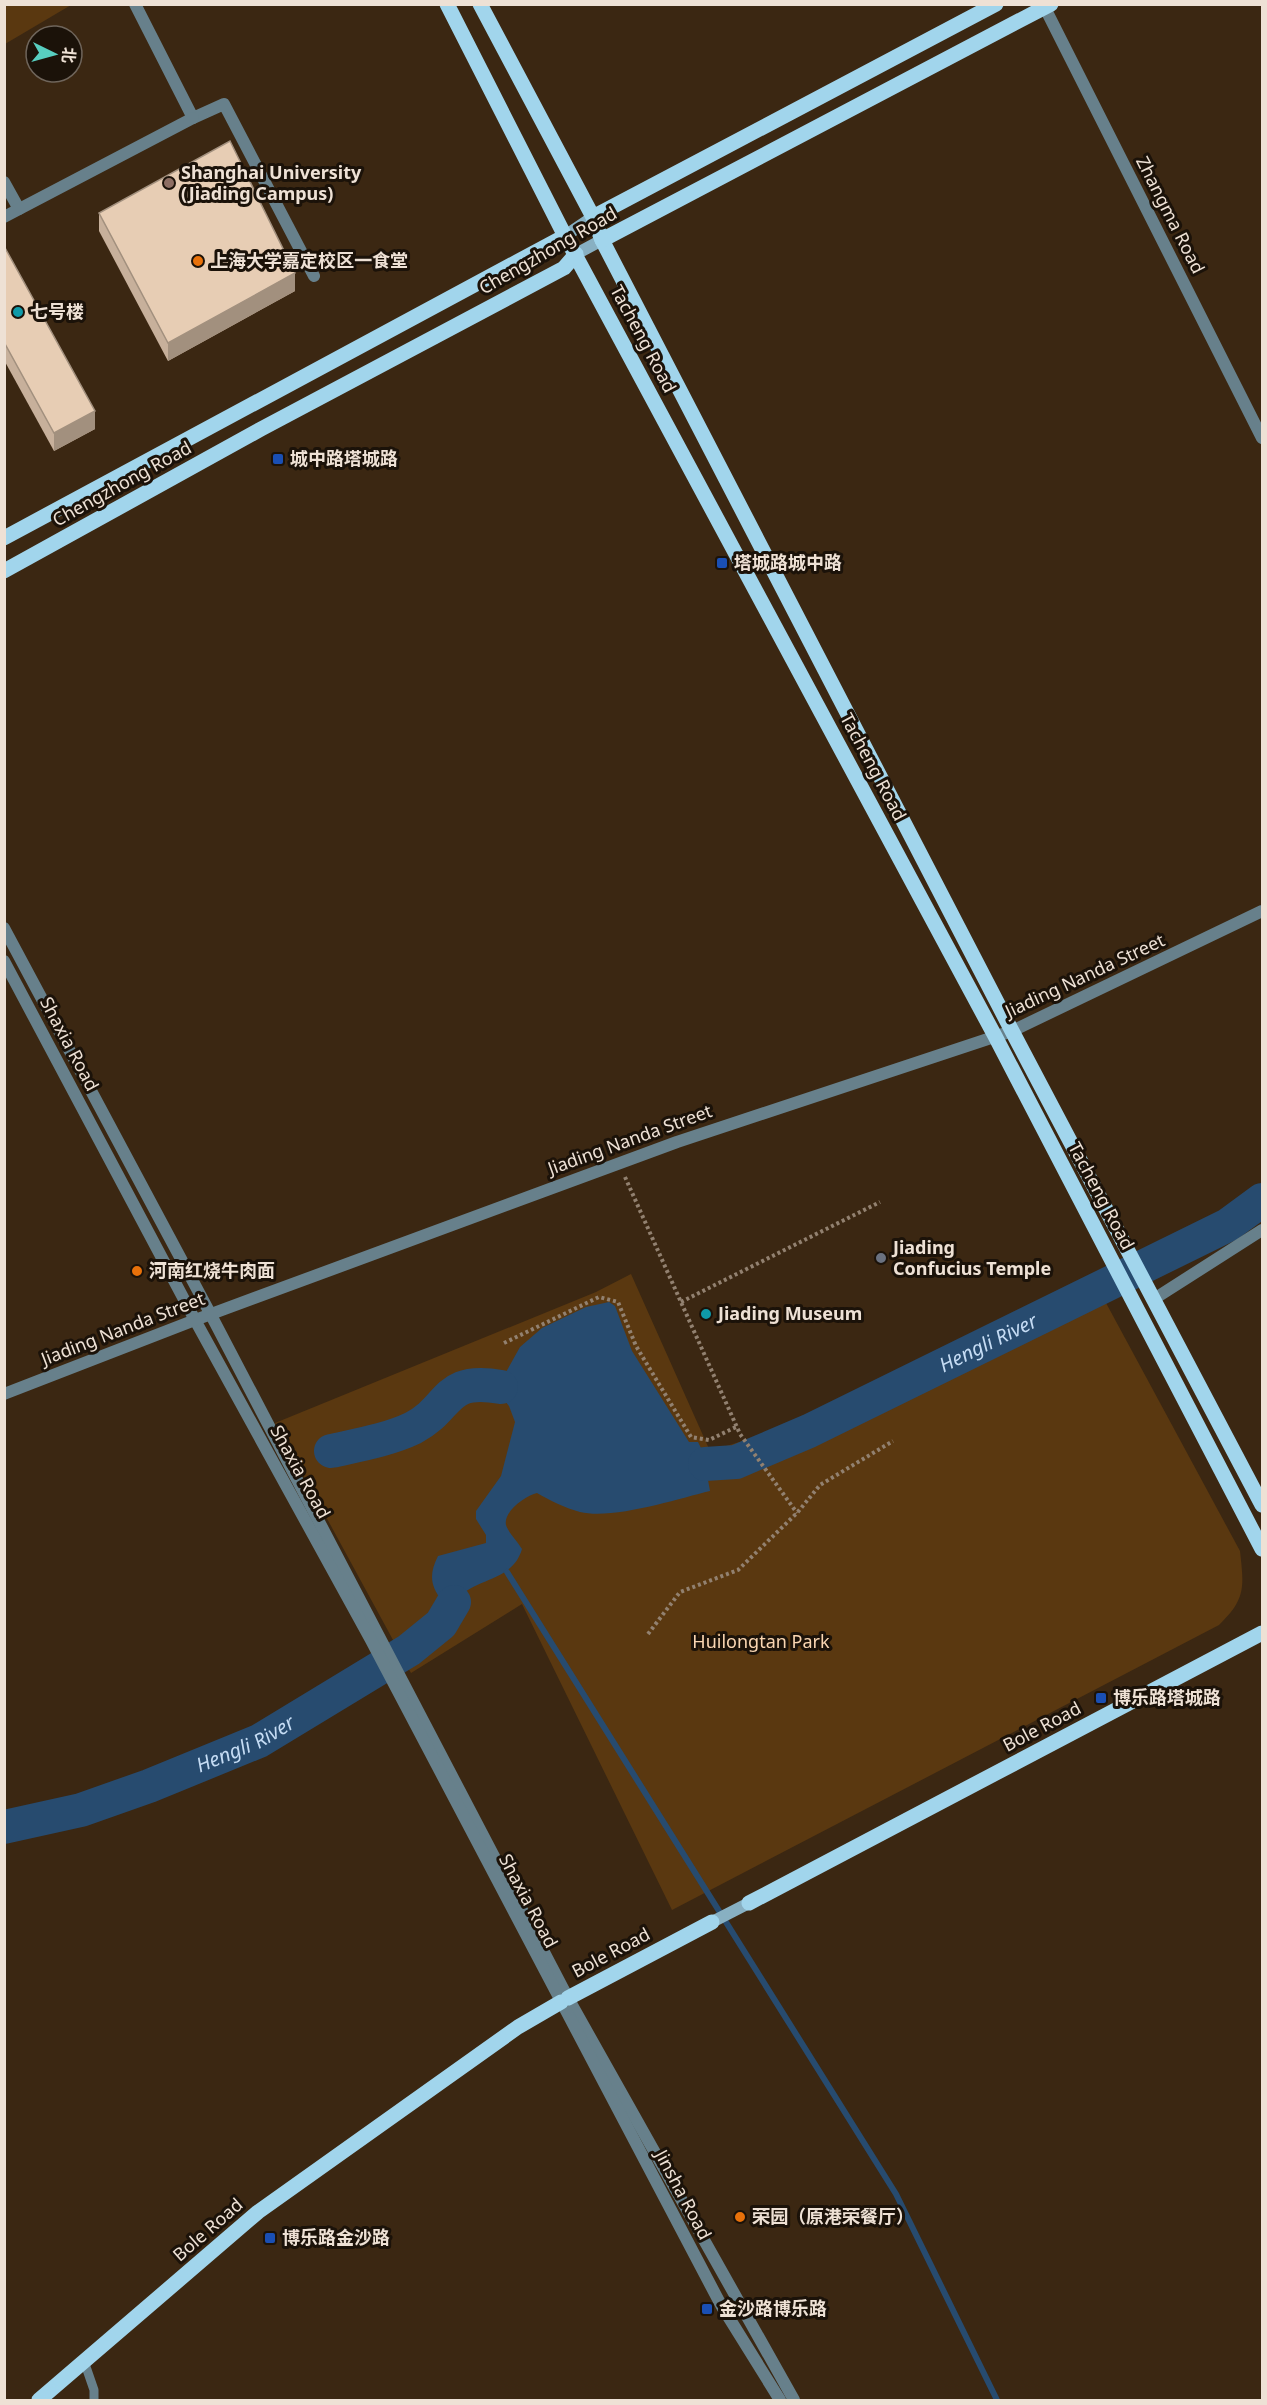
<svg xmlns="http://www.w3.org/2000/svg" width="1267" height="2405" font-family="'Noto Sans','Noto Sans SC',sans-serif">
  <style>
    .green { fill: #5a3810 }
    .water { fill: #274b6f }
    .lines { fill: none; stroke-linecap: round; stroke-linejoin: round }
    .stream { stroke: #274b6f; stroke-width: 6 }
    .river { stroke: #274b6f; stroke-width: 34 }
    .path { stroke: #928170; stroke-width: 4; stroke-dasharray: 3 3; stroke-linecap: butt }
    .service { stroke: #67808b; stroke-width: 9 }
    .minor { stroke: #67808b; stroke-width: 12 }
    .tertiary { stroke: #67808b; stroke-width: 12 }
    .secondary { stroke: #88b0c2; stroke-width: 12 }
    .primary { stroke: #a1d5ec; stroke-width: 15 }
    .wall { fill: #c7b09b }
    .shaded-wall { fill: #a2907e }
    .building { fill: #e7cdb4; stroke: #a2907e; stroke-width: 1.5 }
    .education-dot { fill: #8d6e63; stroke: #1b1209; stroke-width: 2 }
    .food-dot { fill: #e8710a; stroke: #1b1209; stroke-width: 2 }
    .culture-dot { fill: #0f9aa8; stroke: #1b1209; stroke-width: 2 }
    .transit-dot { fill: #1a4fb4; stroke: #1b1209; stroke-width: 2 }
    .worship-dot { fill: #6b7280; stroke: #1b1209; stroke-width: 2 }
    .labels { text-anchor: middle; stroke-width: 6; stroke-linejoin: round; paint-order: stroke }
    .poi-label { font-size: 18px; font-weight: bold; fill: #eee1d5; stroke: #1b1209; text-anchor: start }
    .street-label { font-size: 18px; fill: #eee1d5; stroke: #1b1209 }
    .park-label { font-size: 18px; fill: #fad6b2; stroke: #1b1209 }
    .water-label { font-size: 20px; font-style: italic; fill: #c5dcf4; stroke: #1b1209 }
  </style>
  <rect width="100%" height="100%" fill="#3b2712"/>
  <g class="green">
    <polygon points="70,4 71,5 5,44 5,5"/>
    <path d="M631,1274L710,1451L779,1430L1092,1277L1240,1551C1244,1587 1246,1599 1219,1625L672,1910L522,1604L411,1673L275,1423L596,1292Z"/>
  </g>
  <path class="water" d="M609,1302L615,1306L632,1351L689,1442H698L703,1452L710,1491C677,1499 613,1520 580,1512C565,1508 551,1501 537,1493C527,1495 503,1511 506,1525C508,1532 518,1542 522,1549C512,1583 474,1577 454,1602L442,1601C430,1585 429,1574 438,1556L486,1543V1535L476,1519V1511L501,1476L515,1422L509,1406L500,1395L501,1381L520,1347L542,1328L586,1307Z"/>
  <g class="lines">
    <polyline class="stream" points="507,1572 896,2194 997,2400"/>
    <g class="river">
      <path d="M331,1451C358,1445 388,1440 413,1428C453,1407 442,1377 501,1387"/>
      <path id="s1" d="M705,1464L736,1462L809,1431L1228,1225L1262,1200"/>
      <path id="s2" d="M4,1827L81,1810L149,1786L259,1741L409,1650L441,1624L454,1602"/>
    </g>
    <g class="path">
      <polyline points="625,1177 740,1434 797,1513"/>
      <polyline points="681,1302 880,1202"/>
      <polyline points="504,1343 599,1297 618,1302 636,1346 691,1437 709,1440 736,1427"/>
      <polyline points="648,1634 680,1592 738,1570 797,1513 820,1485 893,1441"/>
    </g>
    <polyline class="service" points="84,2361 94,2390 94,2400"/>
    <g class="minor">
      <polyline points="135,4 193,118 224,104 314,276"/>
      <polyline points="4,182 19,209"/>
      <polyline points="4,217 193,118"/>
      <polyline points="1154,1299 1262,1230"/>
    </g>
    <g class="tertiary">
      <polyline points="1045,8 1262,438"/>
      <polyline points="4,928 211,1315 568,1998 794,2400"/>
      <polyline points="4,961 195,1320 371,1640 721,2305 780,2400"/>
      <polyline points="4,1394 195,1320 677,1142 1012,1031 1262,911"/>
    </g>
    <g class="secondary">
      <polyline points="565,236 593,217"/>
      <polyline points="576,254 602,240"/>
      <polyline points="712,1922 749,1903"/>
    </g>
    <g class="primary">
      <polyline points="447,4 565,236 995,1036 1262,1549"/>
      <polyline points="480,4 593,217 602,240 1012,1031 1262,1505"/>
      <polyline points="593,217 996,4"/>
      <polyline points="602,240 1051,4"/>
      <polyline points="4,538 565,236"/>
      <polyline points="4,571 261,429 564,268 576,254"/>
      <polyline points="749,1903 1262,1633"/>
      <polyline points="568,1998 712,1922"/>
      <polyline points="39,2400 258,2212 518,2027 561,2002"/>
    </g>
  </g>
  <g class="wall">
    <polygon points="99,213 295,291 168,361 99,231"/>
    <polygon points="4,246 95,429 54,451 4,360"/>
  </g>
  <g class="shaded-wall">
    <polygon points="295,273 295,291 168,361 168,343"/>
    <polygon points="95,411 95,429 54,451 54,433"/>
  </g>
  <g class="building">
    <polygon points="230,141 295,273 168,343 99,213"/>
    <polygon points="4,246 95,411 54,433 4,342"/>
  </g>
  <circle class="education-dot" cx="169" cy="183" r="6"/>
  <g class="food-dot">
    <circle cx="198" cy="261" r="6"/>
    <circle cx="137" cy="1271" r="6"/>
    <circle cx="740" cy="2217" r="6"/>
  </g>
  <g class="culture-dot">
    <circle cx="18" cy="312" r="6"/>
    <circle cx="706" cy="1314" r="6"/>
  </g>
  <g class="transit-dot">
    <rect x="272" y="453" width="12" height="12" rx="3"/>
    <rect x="716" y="557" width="12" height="12" rx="3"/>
    <rect x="1095" y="1692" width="12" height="12" rx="3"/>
    <rect x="264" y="2232" width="12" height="12" rx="3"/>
    <rect x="701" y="2303" width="12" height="12" rx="3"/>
  </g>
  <circle class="worship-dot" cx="881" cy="1258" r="6"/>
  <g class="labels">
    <g class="poi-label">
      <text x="181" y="179">Shanghai University<tspan x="181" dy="21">(Jiading Campus)</tspan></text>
      <text x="210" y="267">上海大学嘉定校区一食堂</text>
      <text x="30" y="318">七号楼</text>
      <text x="290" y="465">城中路塔城路</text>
      <text x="734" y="569">塔城路城中路</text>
      <text x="893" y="1254">Jiading<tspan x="893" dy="21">Confucius Temple</tspan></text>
      <text x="149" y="1277">河南红烧牛肉面</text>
      <text x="718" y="1320">Jiading Museum</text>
      <text x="1113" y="1704">博乐路塔城路</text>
      <text x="752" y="2223">荣园（原港荣餐厅）</text>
      <text x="282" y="2244">博乐路金沙路</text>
      <text x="719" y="2315">金沙路博乐路</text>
    </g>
    <g class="street-label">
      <text transform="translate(1170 215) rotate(63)" y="6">Zhangma Road</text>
      <text transform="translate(548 251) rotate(-30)" y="6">Chengzhong Road</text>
      <text transform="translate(643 339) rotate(62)" y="6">Tacheng Road</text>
      <text transform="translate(122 484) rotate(-29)" y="6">Chengzhong Road</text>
      <text transform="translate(873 767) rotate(62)" y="6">Tacheng Road</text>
      <text transform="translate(1085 976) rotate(-25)" y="6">Jiading Nanda Street</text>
      <text transform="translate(69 1044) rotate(62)" y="6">Shaxia Road</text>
      <text transform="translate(630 1140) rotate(-20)" y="6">Jiading Nanda Street</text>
      <text transform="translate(1101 1196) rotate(62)" y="6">Tacheng Road</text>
      <text transform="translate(123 1329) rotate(-21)" y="6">Jiading Nanda Street</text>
      <text transform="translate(300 1472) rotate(61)" y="6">Shaxia Road</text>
      <text transform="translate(1042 1727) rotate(-28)" y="6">Bole Road</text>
      <text transform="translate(528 1901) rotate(62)" y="6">Shaxia Road</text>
      <text transform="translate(611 1953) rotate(-28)" y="6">Bole Road</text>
      <text transform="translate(683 2195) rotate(62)" y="6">Jinsha Road</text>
      <text transform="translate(208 2230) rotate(-41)" y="6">Bole Road</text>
    </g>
    <g class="park-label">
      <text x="761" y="1648">Huilongtan Park</text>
    </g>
    <g class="water-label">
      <text dy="7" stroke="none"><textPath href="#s1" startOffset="310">Hengli River</textPath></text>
      <text dy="7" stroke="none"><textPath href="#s2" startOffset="256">Hengli River</textPath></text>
    </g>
  </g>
  <rect width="1267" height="2405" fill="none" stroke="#eee1d5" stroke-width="12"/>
  <g transform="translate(54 54) rotate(95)"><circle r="28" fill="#1b1209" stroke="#6f655b" stroke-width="1.5"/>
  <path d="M0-4.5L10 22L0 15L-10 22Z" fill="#58cec0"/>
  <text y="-9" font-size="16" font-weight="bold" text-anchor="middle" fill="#eee1d5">北</text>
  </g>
</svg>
